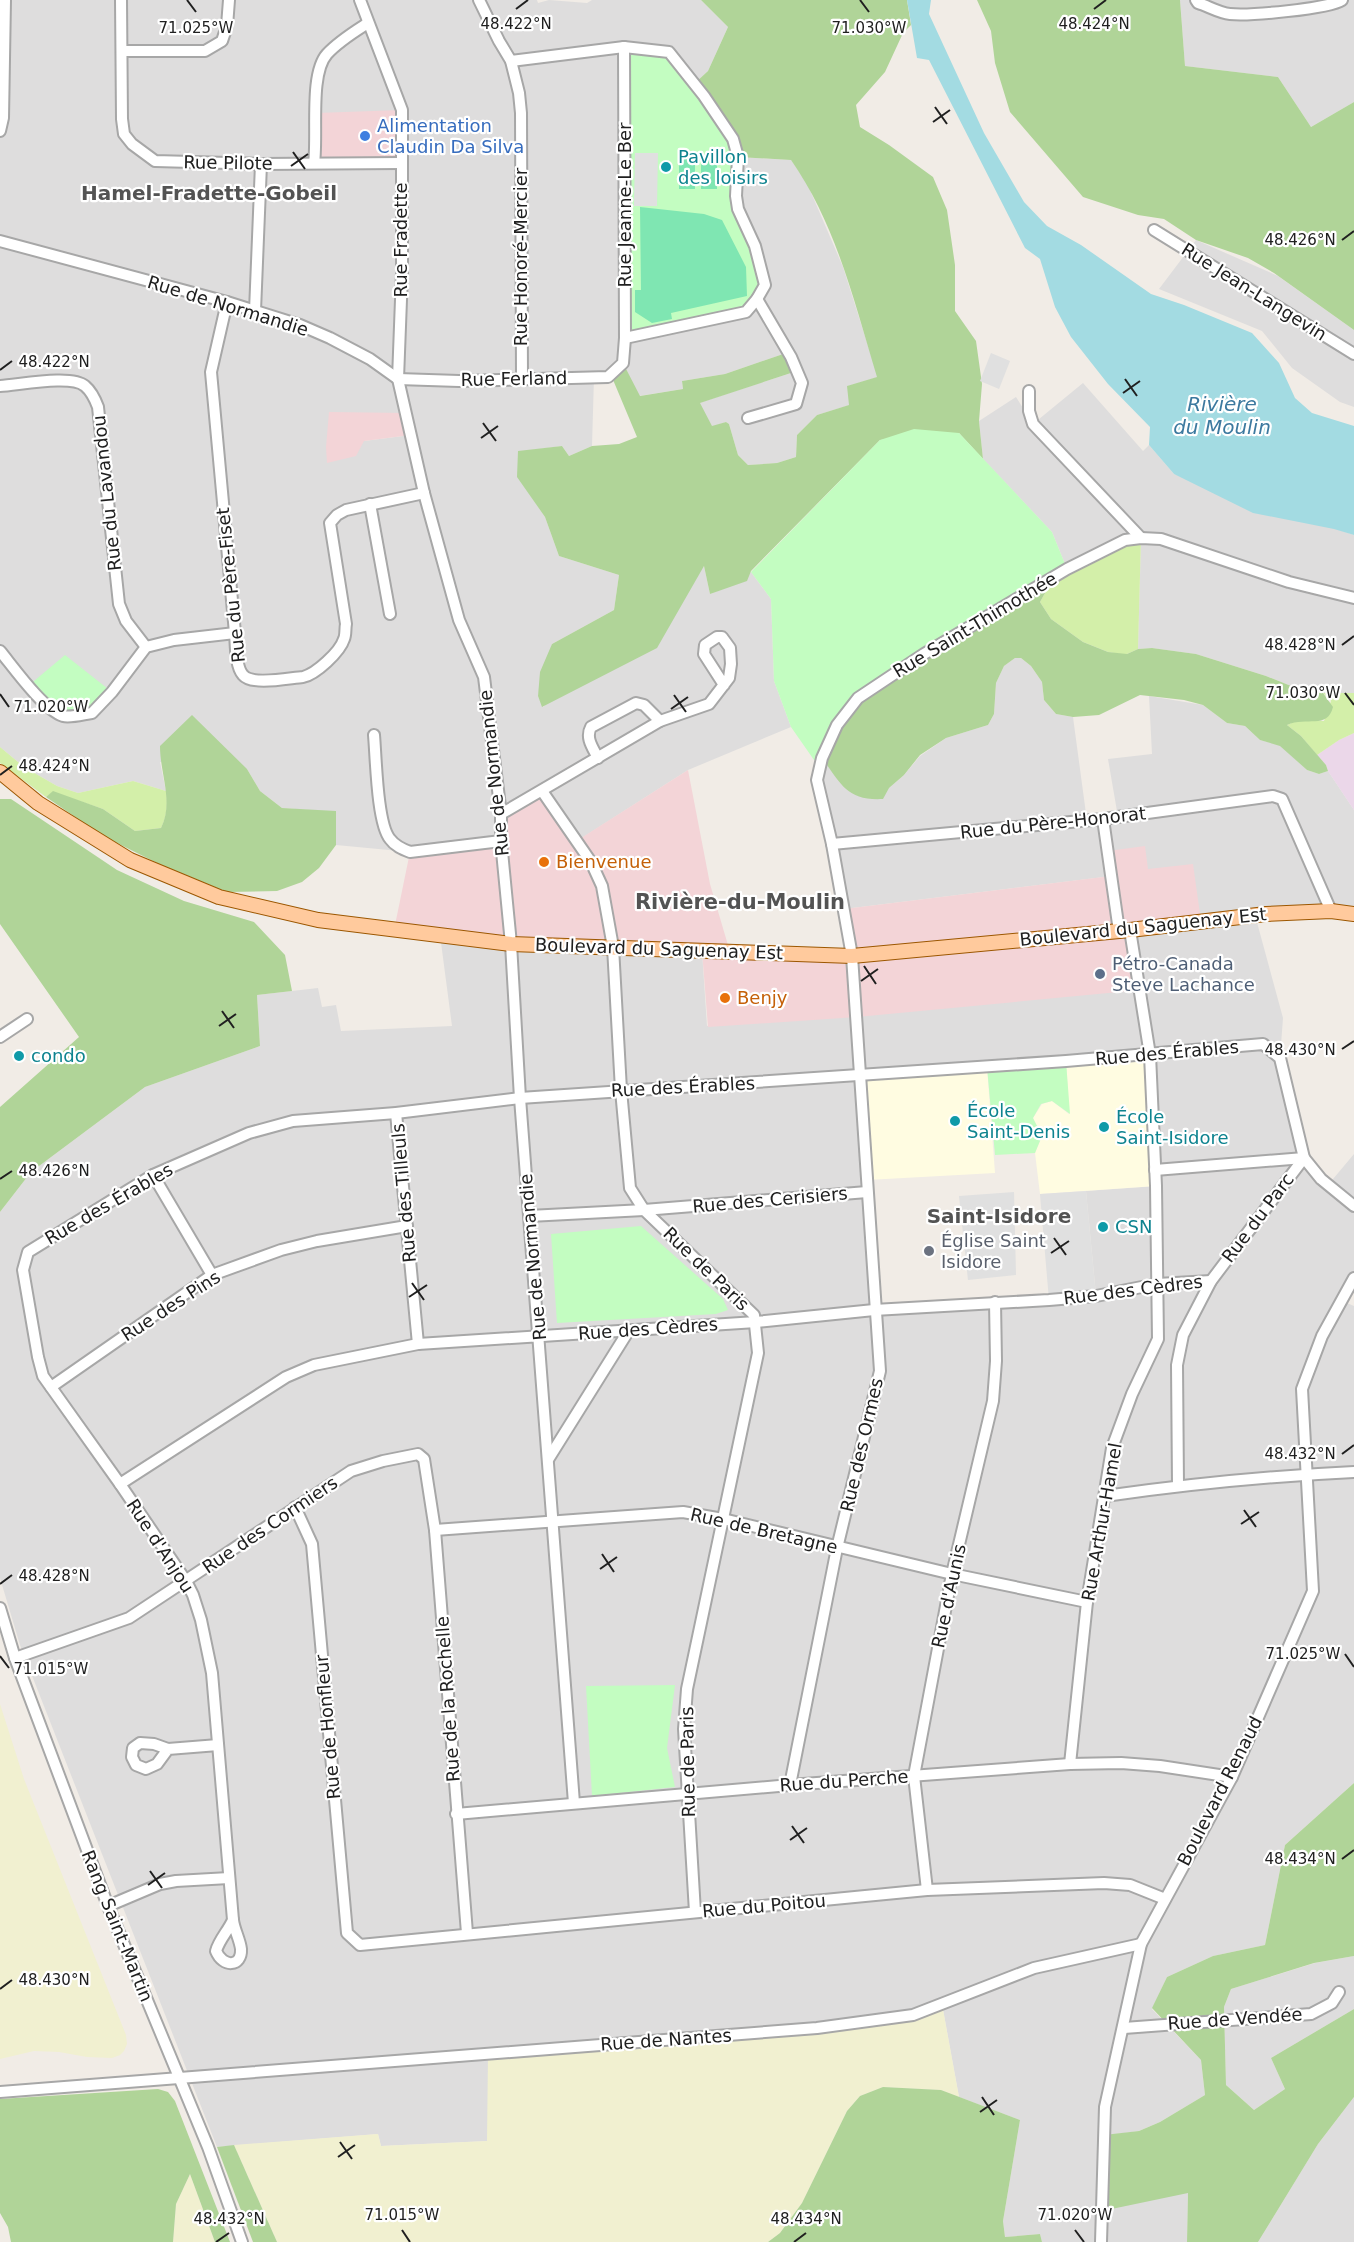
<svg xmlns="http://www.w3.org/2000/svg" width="1354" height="2242" font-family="'DejaVu Sans',sans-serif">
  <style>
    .residential { fill: #dedddd; fill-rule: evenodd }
    .commercial { fill: #f3d4d7 }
    .industrial { fill: #ebd7e9 }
    .education { fill: #fffce1 }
    .farmland { fill: #f1f0d0 }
    .grass { fill: #d3efa9 }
    .forest { fill: #b0d498 }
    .park { fill: #c3fdc1 }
    .pitch { fill: #7fe6b2 }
    .parking { fill: #e0e0e0 }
    .water { fill: #a3dbe2 }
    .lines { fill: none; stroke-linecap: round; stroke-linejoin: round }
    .minor-casing { stroke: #a7a7a7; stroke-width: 14 }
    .major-casing { stroke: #9c5700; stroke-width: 16 }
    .minor { stroke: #fff; stroke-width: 10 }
    .major { stroke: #ffca9d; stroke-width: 14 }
    .ticks { fill: none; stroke: #202020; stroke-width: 2 }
    .shop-dot { fill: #3f7fe0; stroke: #fff; stroke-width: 2 }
    .culture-dot { fill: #0f9aa8; stroke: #fff; stroke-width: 2 }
    .food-dot { fill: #e8710a; stroke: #fff; stroke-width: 2 }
    .service-dot { fill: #5c6f8a; stroke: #fff; stroke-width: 2 }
    .worship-dot { fill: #6b7280; stroke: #fff; stroke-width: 2 }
    .labels { text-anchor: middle; stroke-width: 4.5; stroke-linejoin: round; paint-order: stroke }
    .shop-label { font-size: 18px; fill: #366cbe; stroke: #fff; text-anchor: start }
    .culture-label { font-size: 18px; fill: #0d838f; stroke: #fff; text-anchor: start }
    .street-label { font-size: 18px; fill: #202020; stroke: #fff }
    .food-label { font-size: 18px; fill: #c56008; stroke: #fff; text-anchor: start }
    .service-label { font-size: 18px; fill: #4e5e75; stroke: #fff; text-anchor: start }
    .worship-label { font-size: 18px; fill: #5b616d; stroke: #fff; text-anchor: start }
    .neighbourhood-label { font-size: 20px; font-weight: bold; fill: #535353; stroke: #fff }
    .water-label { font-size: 20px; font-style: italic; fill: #3c799f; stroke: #fff }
    .quarter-label { font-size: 21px; font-weight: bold; fill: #535353; stroke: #fff }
    .ticks-label { font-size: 15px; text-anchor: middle; fill: #202020; stroke: #fff; stroke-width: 4.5; stroke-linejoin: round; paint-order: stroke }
  </style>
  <rect width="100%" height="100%" fill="#f1ece6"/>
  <g class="residential">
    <path d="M0,0H537L538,3L549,0L587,3L592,0H701L728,27L708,71L695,83L738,209V157L791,160L807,183L843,267L878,377L848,386L850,405L817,415L797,435L796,457L777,463L748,465L738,455L729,424L726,422L712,427L699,403L797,371L789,352L725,374L682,381L683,389L639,396L623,363L616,371L594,377L592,446L569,456L562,446L518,452V477L545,517L559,556L619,575L614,610L552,644L538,696L543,707L696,577L704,566L710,594L751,572L771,599L774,681L791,727L688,770L577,841H501L410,852L336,845V812L282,808L260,791L247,769L160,762L166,791L133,781L78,793L57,786L24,767L0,747ZM406,413L411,435L364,441Z"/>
    <polygon points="1180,0 1354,0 1354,102 1311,127 1278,77 1185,66"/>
    <polygon points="1196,240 1278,276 1354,330 1354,407 1340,402 1292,368 1262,331 1159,289"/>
    <polygon points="1083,383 1143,451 1149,445 1174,474 1354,535 1354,693 1323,693 1296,688 1266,676 1196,654 1152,648 1138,649 1141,538 1067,569 1052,532 983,459 979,421 1016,397 1033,424"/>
    <path d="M1015,658H1021L1031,666L1042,682L1044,700L1056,714L1073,717L1087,821L1118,817L1108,759L1152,754L1149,696L1203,705L1227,723L1245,726L1260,740L1280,745L1307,770L1319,774L1328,771L1354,810V914L1255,915L1283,1018L1280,1058L1304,1158L1328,1185L1354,1154V1290L1342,1301L1354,1306V1783L1285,1845L1265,1945L1213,1956L1167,1977L1152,2009L1201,2060L1205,2095L1160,2122L1139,2131L1104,2136L1188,2193L1187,2242H1042L1040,2234L1005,2237L1003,2221L1020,2120L959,2097L942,2004L913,2015L488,2054V2141L381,2146L378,2134L217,2147L20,1645L0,1578V1212L31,1172L145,1087L260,1046L257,995L318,988L322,1007L336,1005L341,1031L452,1026L440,935L702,951L707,1026L1112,876L844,909L817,780L822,758L889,788L904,775L920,756L946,738L988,725L994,714L996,683L1004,666ZM1150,1055L1156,1186L1086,1191L1096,1295L875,1310L861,1076Z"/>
    <polygon points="1354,1956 1354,2009 1271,2058 1285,2089 1254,2110 1226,2085 1224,2007 1231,1989 1315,1963"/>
    <polygon points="1354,2097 1354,2242 1258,2242 1318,2144"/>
  </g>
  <g class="commercial">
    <polygon points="402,110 402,163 314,163 316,113"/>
    <polygon points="329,412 406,413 411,435 364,441 356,456 327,463 326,447"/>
    <polygon points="688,770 710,884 730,952 852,956 844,909 1111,876 1108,851 1145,846 1148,869 1193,864 1201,921 1130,930 1140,990 857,1017 708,1027 702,951 394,930 410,852 501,841 501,814 542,791 578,840"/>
  </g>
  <polygon class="industrial" points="1354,733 1354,810 1328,771 1326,765 1317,755 1339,740"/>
  <g class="education">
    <polygon points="1150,1055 1156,1186 1040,1194 1035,1153 1042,1136 1033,1118 1042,1104 1052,1101 1069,1114 1066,1061"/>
    <polygon points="987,1067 995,1173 867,1180 861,1076"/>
  </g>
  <g class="farmland">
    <polygon points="0,1704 24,1779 126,2035 127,2044 124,2051 120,2055 112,2058 87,2057 59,2052 34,2051 0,2059"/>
    <polygon points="942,2004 959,2097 941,2090 883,2087 860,2096 847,2111 802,2203 780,2233 768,2242 277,2242 234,2145 378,2134 381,2146 487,2141 488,2054 913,2015"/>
    <polygon points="190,2174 215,2242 173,2242 176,2204"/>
  </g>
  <g class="grass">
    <polygon points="1141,538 1138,649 1127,654 1120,654 1108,652 1083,642 1051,619 1040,602 1049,586 1067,569"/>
    <polygon points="1323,693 1354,693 1354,733 1339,740 1317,755 1301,736 1287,725 1298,720 1324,721 1331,701"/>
    <path d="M0,747L24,767L57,786L78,793L133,781L166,791C168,804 167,816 161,828L135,831L103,809L53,792L46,797L0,763Z"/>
  </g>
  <g class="forest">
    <path d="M701,0H907L911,25L903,33L885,72L856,105L860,127L889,145L933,177L947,210L955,265V311L976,341L982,384L979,421L983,459L959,433L880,440L751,571L747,581L710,594L704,566L657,648L542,707L538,696L540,672L552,644L614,610L619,575L559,556L545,517L517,477L518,451L562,446L569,456L592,446L619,444L637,437L611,375L623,363L640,396L683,389L682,381L725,374L789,352L797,371L700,403L712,426L726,422L729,424L738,455L748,465L777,463L796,457L797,435L817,415L849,405L847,386L877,377C855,304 836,224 791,160L738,157L695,83L708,71L728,27Z"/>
    <polygon points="977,0 1180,0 1185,66 1278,77 1311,127 1354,102 1354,330 1274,273 1248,258 1196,240 1164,219 1138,215 1083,197 1010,112 995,63 991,31"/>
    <path d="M1049,586L1040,602L1051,619L1083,642L1108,652L1127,654L1138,649L1152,648L1196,654L1266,676L1296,688L1323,693L1333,707C1327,730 1307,716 1287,725L1301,736L1326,765L1328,771L1319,774L1307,770L1280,746L1260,740L1245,726L1227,723L1203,705L1184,700L1140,695L1099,715L1073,717L1056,714L1044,700L1042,682L1031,666L1021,658H1015L1004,666L996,683L994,714L988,725L946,738L920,755L904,775L889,788L883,799C847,801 841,784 822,758L858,698Z"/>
    <path d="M192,715L247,769L260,791L282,808L336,811V845L319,868L302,882L277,891L227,892L159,864L103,836L46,797L53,791L103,809L135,831L161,828C174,802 160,774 160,746Z"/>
    <polygon points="0,799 11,799 117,870 184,901 254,922 285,955 292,991 257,995 260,1046 145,1087 31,1172 0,1212 0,1107 79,1037 0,924"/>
    <polygon points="1354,1783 1354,1956 1314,1963 1231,1989 1224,2007 1226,2085 1254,2110 1285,2089 1271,2058 1354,2009 1354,2097 1318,2144 1258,2242 1187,2242 1188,2193 1102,2211 1104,2135 1139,2131 1160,2122 1205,2095 1201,2060 1152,2008 1167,1977 1213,1956 1265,1945 1285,1845"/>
    <polygon points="883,2087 941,2090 1020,2120 1003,2221 1005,2237 1040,2234 1042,2242 768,2242 780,2233 802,2203 847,2111 860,2096"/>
    <polygon points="158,2089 168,2092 175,2101 230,2242 215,2242 190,2174 176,2204 173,2242 11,2242 8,2227 0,2213 0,2099"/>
    <polygon points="234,2145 277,2242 253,2242 217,2147"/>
  </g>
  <g class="park">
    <polygon points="624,47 669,52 733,139 736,196 765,285 746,312 625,338"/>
    <polygon points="914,429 959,433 1052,532 1067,569 858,698 822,758 814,760 791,727 774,681 771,599 751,572 880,440"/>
    <polygon points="65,655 112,692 92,713 65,716 28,686"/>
    <polygon points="1066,1061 1070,1114 1052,1101 1041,1104 1033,1118 1042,1136 1035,1153 995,1155 987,1067"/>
    <polygon points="641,1226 723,1299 728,1310 716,1314 557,1323 551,1234"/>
    <polygon points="675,1685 667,1748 675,1787 592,1796 586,1686"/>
  </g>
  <g class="pitch">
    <rect x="679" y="154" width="16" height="35"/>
    <rect x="701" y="154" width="16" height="35"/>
    <polygon points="640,207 704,214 722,220 746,267 747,296 671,313 672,319 652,323 635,312 635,290 641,290"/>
  </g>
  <g class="parking">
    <polygon points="635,153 658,153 657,206 634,206"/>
    <polygon points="991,353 1010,361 999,389 980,381"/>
    <polygon points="1086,1191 1096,1296 1049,1300 1040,1194"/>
    <polygon points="1014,1192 1016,1275 968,1280 959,1196"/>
  </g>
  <polygon class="water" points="907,0 931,0 929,14 984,133 1024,202 1047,226 1081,245 1151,294 1184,305 1252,333 1279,363 1295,398 1312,413 1354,426 1354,535 1334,529 1253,513 1174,474 1149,445 1150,427 1108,384 1071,337 1055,307 1040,259 1025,248 929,60 917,58"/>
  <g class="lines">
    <g class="minor-casing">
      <g id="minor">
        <polyline points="121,0 122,119 124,134 132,144 155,161 261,164 402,163"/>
        <polyline points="360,0 402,110 402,273 398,379 424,493 459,620 484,677 501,814 501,841 511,944 520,1098 574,1803"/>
        <polyline points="479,0 499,41 511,61 519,93 521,113 522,378"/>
        <path d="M1196,0L1198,3C1208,6 1219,13 1230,14C1248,16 1328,9 1342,0"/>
        <polyline points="122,51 205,51 222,41 227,26 229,0"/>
        <polyline points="511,61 624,47 669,52 704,96 733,139 738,157 736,196 738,209 755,246 765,285 757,299 746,312 625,338"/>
        <polyline points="0,131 3,118 5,0"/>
        <path d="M314,163C318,135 309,74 327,54C339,41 354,32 368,23"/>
        <polyline points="1154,230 1354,354"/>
        <polyline points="0,241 227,302 300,325 330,338 370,359 398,379"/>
        <path d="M227,302L211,372L235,633C236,644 235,666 243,675C252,686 289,678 303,677C316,674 340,652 344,639C346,635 345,628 346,624L330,523L337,515L346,510L424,493"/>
        <polyline points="255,311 261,164"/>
        <polyline points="398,379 459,381 608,377 623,363 625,338 624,47"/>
        <path d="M0,386C19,385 72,374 85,386C91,391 95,399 98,407L119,604L126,621L146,647"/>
        <polyline points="1029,391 1029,411 1033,424 1141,538"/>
        <polyline points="748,418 796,404 802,383 791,357 757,299"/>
        <polyline points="370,504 390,614"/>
        <path d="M0,651C14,668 43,709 63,716C71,718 84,714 92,713L112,692L146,647L174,640L235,633"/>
        <path d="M374,735C376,757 377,824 390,839C395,846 402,849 410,852L501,841"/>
        <path d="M598,758C593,748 585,738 591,727L636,703L644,705L660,721"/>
        <polyline points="542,791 591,862 602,886 613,947 621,1090 630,1188 644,1210 754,1315 758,1353 687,1689 684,1729 695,1912"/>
        <polyline points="501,814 660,721 709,704 729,678 731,664 730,648 722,637 717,637 705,645 704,654 724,685"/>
        <polyline points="1103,819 1119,931"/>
        <polyline points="832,844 1103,819 1273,796 1282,799 1331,911"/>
        <polyline points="0,1037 27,1019"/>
        <polyline points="396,1113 418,1344"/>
        <polyline points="1155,1170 1304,1158 1321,1179 1354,1206"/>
        <polyline points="153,1175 212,1275"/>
        <polyline points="529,1216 644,1210 867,1192"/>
        <polyline points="51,1387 212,1275 281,1250 317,1241 407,1226"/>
        <polyline points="549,1458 629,1330"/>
        <polyline points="120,1484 286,1377 314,1365 418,1344 756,1322 874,1310 1049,1300 1096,1296 1157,1284 1211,1281"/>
        <path d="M1105,1496C1188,1484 1271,1476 1354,1472"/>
        <polyline points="295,1507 312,1544 347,1933 360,1945 927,1890 1104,1883 1130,1885 1165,1899"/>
        <polyline points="435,1530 683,1512 723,1519 952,1574 1087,1602"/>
        <polyline points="0,1608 15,1658 108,1906 208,2147 242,2242"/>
        <polyline points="15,1658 129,1618 351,1471 383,1461 418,1454 424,1459 435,1530 467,1933"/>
        <polyline points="168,1749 157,1764 146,1769 136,1765 132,1757 133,1748 140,1743 154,1744 168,1749 218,1745"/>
        <polyline points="1070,1764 1087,1602 1112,1448 1132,1394 1158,1339 1156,1186 1150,1055 1130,930"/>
        <polyline points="790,1785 837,1548 880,1371 852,956 832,844 817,780 822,758 837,725 858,698 924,654 1067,569 1125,540 1141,538 1161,539 1289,582 1354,598"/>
        <polyline points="456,1814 790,1785 1070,1764 1121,1763 1160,1766 1232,1777"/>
        <polyline points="927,1890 914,1776 952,1574 993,1401 996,1361 995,1302"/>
        <polyline points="108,1906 160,1884 176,1881 229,1878"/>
        <polyline points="233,1920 212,1673 201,1620 193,1595 186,1581 120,1484 43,1376 38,1357 23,1270 28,1252 153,1175 249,1133 293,1121 396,1113 520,1098 1066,1061 1263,1044 1280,1058 1304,1158 1211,1281 1183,1335 1177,1365 1178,1485"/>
        <path d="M233,1920C234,1929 240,1940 241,1949C242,1967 223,1968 216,1951C219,1940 228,1931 233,1920Z"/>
        <polyline points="1124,2028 1311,2014 1332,2003 1339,1992"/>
        <polyline points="0,2092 817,2028 913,2015 1034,1968 1141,1944"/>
        <polyline points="1101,2242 1105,2107 1141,1944 1232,1777 1313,1591 1302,1389 1322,1336 1354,1278"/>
      </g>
    </g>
    <g class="major-casing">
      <polyline id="major" points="0,772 38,803 130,860 219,897 318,920 511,944 852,956 1130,930 1266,914 1331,911 1354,914"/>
    </g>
    <use href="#minor" class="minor"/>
    <use href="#major" class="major"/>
  </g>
  <path class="ticks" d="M187,0L196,12M860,0L869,12M516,9L528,0M1094,9L1106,0M935,107L947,124M933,122L950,110M293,152L305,169M291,166L308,154M1342,240L1354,231M0,370L12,361M1125,379L1137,396M1123,393L1140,381M483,423L496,441M481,438L498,426M1342,645L1354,636M1345,693L1354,705M0,694L9,707M674,695L686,712M671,709L688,697M0,775L12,766M864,966L876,984M861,981L878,969M222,1011L234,1028M219,1026L236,1014M1342,1049L1354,1041M0,1179L12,1171M1054,1238L1066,1255M1051,1253L1069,1241M412,1283L424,1300M409,1297L427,1285M1342,1454L1354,1445M1244,1510L1256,1527M1241,1524L1259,1512M602,1554L614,1572M600,1569L617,1557M0,1584L12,1575M1345,1654L1354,1667M0,1656L9,1668M792,1826L804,1843M790,1840L807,1828M1342,1859L1354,1850M150,1871L162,1888M148,1885L165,1873M0,1989L12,1980M982,2097L994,2115M980,2112L997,2100M340,2142L352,2159M338,2157L355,2145M402,2230L410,2242M1075,2230L1084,2242M216,2242L229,2233M794,2242L806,2233"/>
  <circle class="shop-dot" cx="365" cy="136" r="6"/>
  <g class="culture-dot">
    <circle cx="666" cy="167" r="6"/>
    <circle cx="19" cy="1056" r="6"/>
    <circle cx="955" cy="1121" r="6"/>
    <circle cx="1104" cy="1127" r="6"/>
    <circle cx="1103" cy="1227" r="6"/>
  </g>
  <g class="food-dot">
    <circle cx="544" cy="862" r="6"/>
    <circle cx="725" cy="998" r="6"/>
  </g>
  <circle class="service-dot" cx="1100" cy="974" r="6"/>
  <circle class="worship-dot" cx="929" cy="1251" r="6"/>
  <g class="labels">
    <g class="shop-label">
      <text x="377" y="132">Alimentation<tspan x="377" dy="21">Claudin Da Silva</tspan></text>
    </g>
    <g class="culture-label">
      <text x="678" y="163">Pavillon<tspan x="678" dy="21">des loisirs</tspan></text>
      <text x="31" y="1062">condo</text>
      <text x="967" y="1117">École<tspan x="967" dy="21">Saint-Denis</tspan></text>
      <text x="1116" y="1123">École<tspan x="1116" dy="21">Saint-Isidore</tspan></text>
      <text x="1115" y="1233">CSN</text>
    </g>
    <g class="street-label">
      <text transform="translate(228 163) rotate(1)" y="6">Rue Pilote</text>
      <text transform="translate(625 205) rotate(-90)" y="6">Rue Jeanne-Le Ber</text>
      <text transform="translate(401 240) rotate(-90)" y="6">Rue Fradette</text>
      <text transform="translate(521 257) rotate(-90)" y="6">Rue Honoré-Mercier</text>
      <text transform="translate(1254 292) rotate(32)" y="6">Rue Jean-Langevin</text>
      <text transform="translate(228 306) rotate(17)" y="6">Rue de Normandie</text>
      <text transform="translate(514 379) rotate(-1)" y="6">Rue Ferland</text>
      <text transform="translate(107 493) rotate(-96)" y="6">Rue du Lavandou</text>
      <text transform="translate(231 585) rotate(-96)" y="6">Rue du Père-Fiset</text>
      <text transform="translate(975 625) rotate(-31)" y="6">Rue Saint-Thimothée</text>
      <text transform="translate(494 773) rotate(-96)" y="6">Rue de Normandie</text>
      <text transform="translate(1053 823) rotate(-6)" y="6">Rue du Père-Honorat</text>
      <text transform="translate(1143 927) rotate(-6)" y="6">Boulevard du Saguenay Est</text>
      <text transform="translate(659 949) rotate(2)" y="6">Boulevard du Saguenay Est</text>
      <text transform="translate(1167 1053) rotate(-5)" y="6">Rue des Érables</text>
      <text transform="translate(683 1087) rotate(-3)" y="6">Rue des Érables</text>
      <text transform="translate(404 1193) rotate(-95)" y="6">Rue des Tilleuls</text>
      <text transform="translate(770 1200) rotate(-5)" y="6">Rue des Cerisiers</text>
      <text transform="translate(109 1204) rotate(-30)" y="6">Rue des Érables</text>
      <text transform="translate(1258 1218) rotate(-53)" y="6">Rue du Parc</text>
      <text transform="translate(533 1257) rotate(-95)" y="6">Rue de Normandie</text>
      <text transform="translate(706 1269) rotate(44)" y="6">Rue de Paris</text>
      <text transform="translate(1133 1290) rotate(-7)" y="6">Rue des Cèdres</text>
      <text transform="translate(171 1306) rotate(-33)" y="6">Rue des Pins</text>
      <text transform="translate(648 1329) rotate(-4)" y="6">Rue des Cèdres</text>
      <text transform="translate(862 1445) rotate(-77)" y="6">Rue des Ormes</text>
      <text transform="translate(1102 1522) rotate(-80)" y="6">Rue Arthur-Hamel</text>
      <text transform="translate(270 1525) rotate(-34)" y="6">Rue des Cormiers</text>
      <text transform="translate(764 1531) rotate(13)" y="6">Rue de Bretagne</text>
      <text transform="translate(160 1546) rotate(57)" y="6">Rue d'Anjou</text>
      <text transform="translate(949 1596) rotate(-78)" y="6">Rue d'Aunis</text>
      <text transform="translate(448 1699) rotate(-94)" y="6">Rue de la Rochelle</text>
      <text transform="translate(328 1727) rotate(-95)" y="6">Rue de Honfleur</text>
      <text transform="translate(688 1762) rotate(-91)" y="6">Rue de Paris</text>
      <text transform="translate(844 1781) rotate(-4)" y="6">Rue du Perche</text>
      <text transform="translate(1220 1791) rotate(-63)" y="6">Boulevard Renaud</text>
      <text transform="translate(764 1906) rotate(-5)" y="6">Rue du Poitou</text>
      <text transform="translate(117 1926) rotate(68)" y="6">Rang Saint-Martin</text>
      <text transform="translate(1235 2019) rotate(-4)" y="6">Rue de Vendée</text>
      <text transform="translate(666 2040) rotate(-4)" y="6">Rue de Nantes</text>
    </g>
    <g class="food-label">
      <text x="556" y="868">Bienvenue</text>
      <text x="737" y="1004">Benjy</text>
    </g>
    <g class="service-label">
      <text x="1112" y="970">Pétro-Canada<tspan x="1112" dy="21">Steve Lachance</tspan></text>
    </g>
    <g class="worship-label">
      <text x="941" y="1247">Église Saint<tspan x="941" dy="21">Isidore</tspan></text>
    </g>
    <g class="neighbourhood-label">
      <text x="209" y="200">Hamel-Fradette-Gobeil</text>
      <text x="999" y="1223">Saint-Isidore</text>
    </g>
    <g class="water-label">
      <text x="1222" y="411">Rivière<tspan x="1222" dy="23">du Moulin</tspan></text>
    </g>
    <g class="quarter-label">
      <text x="740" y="909">Rivière-du-Moulin</text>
    </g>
  </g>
  <g class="ticks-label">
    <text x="516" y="29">48.422°N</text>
    <text x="1094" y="29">48.424°N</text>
    <text x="196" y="33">71.025°W</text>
    <text x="869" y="33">71.030°W</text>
    <text x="1300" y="245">48.426°N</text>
    <text x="54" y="367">48.422°N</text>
    <text x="1300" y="650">48.428°N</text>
    <text x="1303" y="698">71.030°W</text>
    <text x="51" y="712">71.020°W</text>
    <text x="54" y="771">48.424°N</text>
    <text x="1300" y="1055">48.430°N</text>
    <text x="54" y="1176">48.426°N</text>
    <text x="1300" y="1459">48.432°N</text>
    <text x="54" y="1581">48.428°N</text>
    <text x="1303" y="1659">71.025°W</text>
    <text x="51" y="1674">71.015°W</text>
    <text x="1300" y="1864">48.434°N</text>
    <text x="54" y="1985">48.430°N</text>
    <text x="402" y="2220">71.015°W</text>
    <text x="1075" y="2220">71.020°W</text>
    <text x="229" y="2224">48.432°N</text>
    <text x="806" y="2224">48.434°N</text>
  </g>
</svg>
